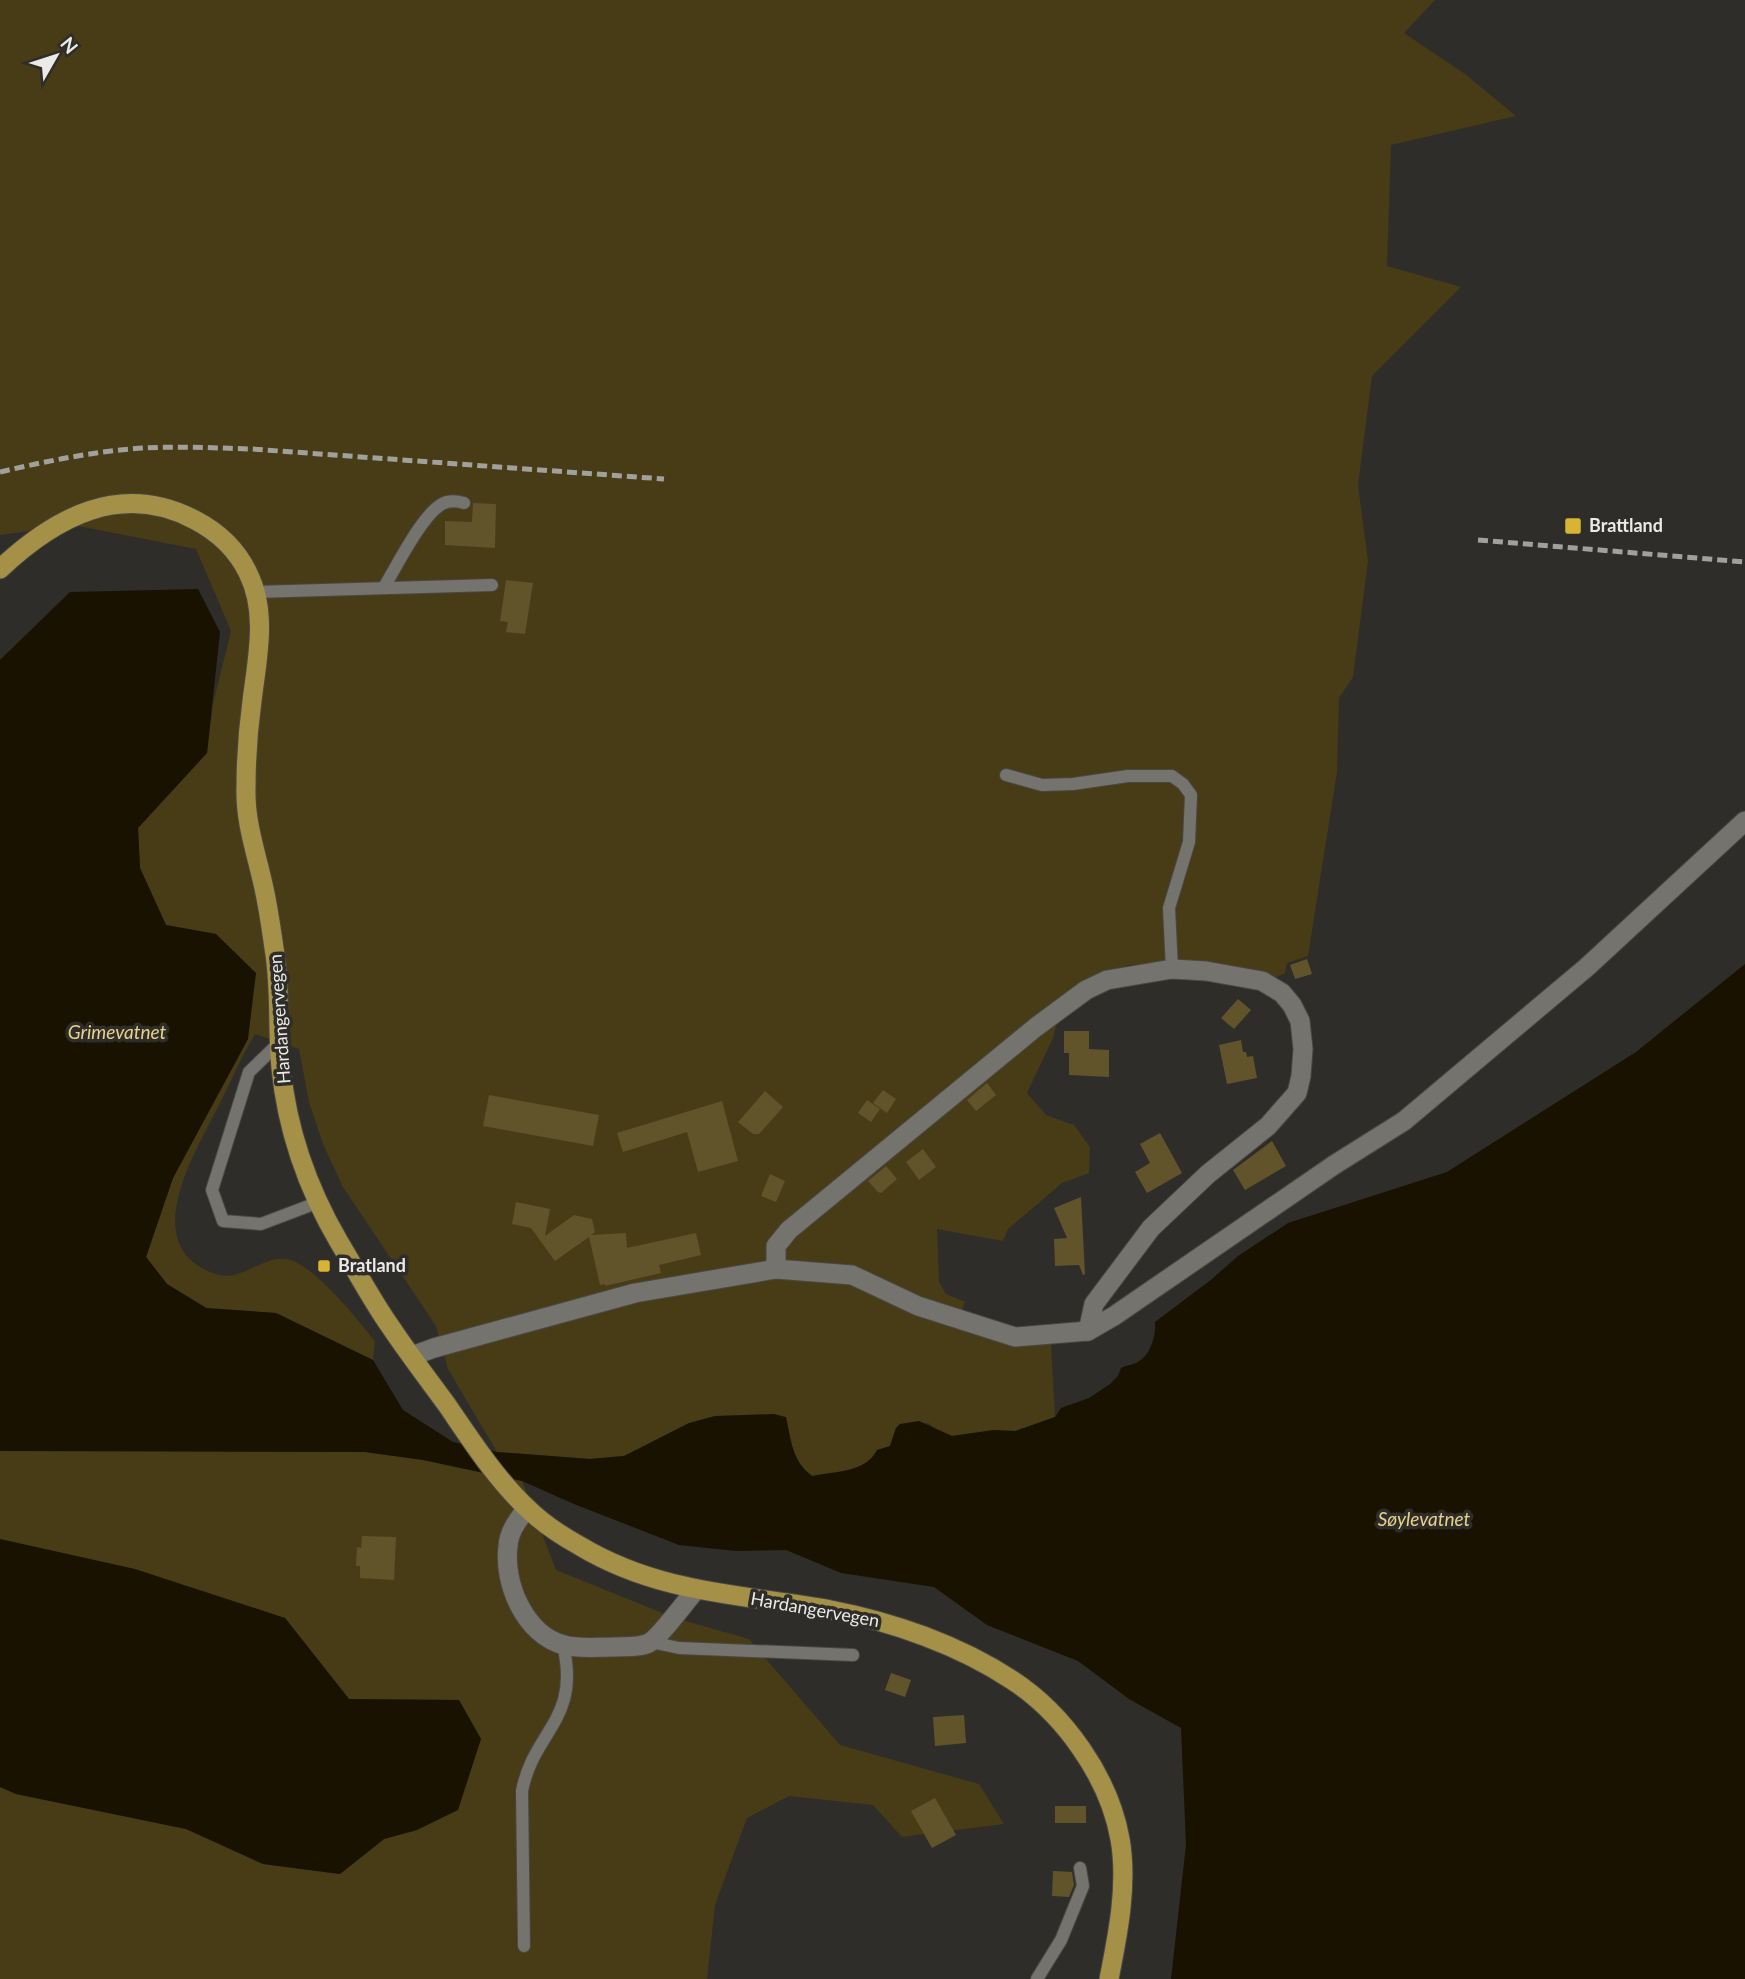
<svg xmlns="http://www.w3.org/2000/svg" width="1745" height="1979" font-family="Lato,sans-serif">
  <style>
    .green { fill: #473c16 }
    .water { fill: #191200 }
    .building { fill: #62542a }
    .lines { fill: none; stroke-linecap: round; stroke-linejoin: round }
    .service-casing { stroke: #494844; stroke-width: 14 }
    .minor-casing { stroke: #494844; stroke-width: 21 }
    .primary-casing { stroke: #494844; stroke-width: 21 }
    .service { stroke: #74736e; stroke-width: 12 }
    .minor { stroke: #74736e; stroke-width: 19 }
    .primary { stroke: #a59047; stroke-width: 19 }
    .rail { stroke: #a1a09d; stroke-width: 5; stroke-dasharray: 10 5; stroke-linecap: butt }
    .poi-dot { fill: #d8b434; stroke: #2e2d29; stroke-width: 2.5 }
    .labels { text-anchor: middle; stroke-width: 7; stroke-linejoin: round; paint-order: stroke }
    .poi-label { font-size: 18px; font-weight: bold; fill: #ebeae7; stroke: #2e2d29; text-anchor: start }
    .street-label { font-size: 18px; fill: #ebeae7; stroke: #2e2d29 }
    .water-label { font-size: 19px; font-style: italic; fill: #e7d18b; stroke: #2e2d29 }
  </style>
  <rect width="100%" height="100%" fill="#2e2d29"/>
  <g class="green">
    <path d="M0,0H1435L1404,33L1465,74L1516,116L1391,145L1387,266L1461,287L1372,376L1358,485L1368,561L1353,677L1339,698L1337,772L1308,956L1287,963L1285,973L1273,979L1239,968L1199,960L1129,965L1098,974L1080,982L1063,999L1053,1038L1027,1093L1046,1115L1074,1125L1090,1147L1089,1173L1062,1183L1008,1229L1003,1241L937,1229L939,1282L946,1294L965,1302L960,1315L1014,1328L1050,1327L1055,1417L1015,1431L994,1430L952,1436L937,1430L928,1423L896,1428L890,1446L877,1450C865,1473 835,1471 812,1476C792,1461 791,1440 786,1418L652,1443L624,1456L590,1459L497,1452L448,1369L436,1326L343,1187L323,1144L309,1102L299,1049L255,1034C241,1057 231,1082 219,1105C195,1153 136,1246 215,1274C241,1283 261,1256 286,1259C312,1262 358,1320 375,1341L373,1360L276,1313L207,1308L167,1284L146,1257L173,1178L248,1039L216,934L166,925L140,868L138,828L207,753L213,704L231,631L196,549L73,525L0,535Z"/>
    <polygon points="11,1450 365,1452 423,1460 522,1481 556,1570 675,1618 749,1639 840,1745 979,1784 1004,1824 902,1837 873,1805 789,1796 747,1818 715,1905 707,1979 0,1979 0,1787 16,1794 186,1829 263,1864 340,1874 384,1839 417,1830 481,1739 459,1700 349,1699 285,1618 0,1539 0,1451"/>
  </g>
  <g class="water">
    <path d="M198,589L220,632L207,753L138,828L140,868L166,925L216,934L256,973L248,1039L173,1178L146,1257L167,1284L206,1308L276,1313L373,1360L403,1410L453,1442L497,1452L590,1459L624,1456L689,1423L715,1416L774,1414L786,1417C791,1440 792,1461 812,1476C835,1471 866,1473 877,1450L890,1446L896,1428L900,1424L919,1421L952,1436L994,1430L1015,1431L1055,1417L1061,1408L1089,1398L1110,1384L1118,1376L1121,1368C1126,1365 1133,1365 1138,1362C1151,1355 1156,1335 1155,1322L1212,1279L1238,1256L1288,1223L1447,1172L1636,1052L1745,964V1979H1171L1186,1845L1181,1728L1129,1699L1078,1661L987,1625L934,1587L841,1573L786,1550L736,1551L679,1545L574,1504L522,1481L423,1460L365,1452L0,1451V660L70,592Z"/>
    <polygon points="0,1539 135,1569 285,1618 349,1699 459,1700 481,1739 458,1810 417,1830 384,1839 340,1874 263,1864 186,1829 16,1794 0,1787"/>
  </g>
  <g class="building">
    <polygon points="473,503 496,504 495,548 445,545 445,521 472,522"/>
    <polygon points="506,580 533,583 525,634 506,632 508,622 500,621"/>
    <polygon points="1307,959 1312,974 1295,979 1290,965"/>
    <polygon points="1238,999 1251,1010 1234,1029 1221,1018"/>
    <polygon points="1064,1031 1089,1031 1089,1049 1109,1050 1109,1077 1069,1075 1069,1053 1064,1053"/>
    <polygon points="1241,1040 1243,1052 1246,1052 1247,1057 1253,1056 1257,1078 1227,1084 1219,1045"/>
    <polygon points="987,1083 996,1095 976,1111 967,1100"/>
    <polygon points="883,1090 896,1099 887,1113 873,1103"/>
    <polygon points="765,1091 783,1107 759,1134 753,1134 738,1122"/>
    <polygon points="489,1095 599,1115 593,1146 483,1126"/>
    <polygon points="867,1100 880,1109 871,1122 858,1113"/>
    <polygon points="722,1101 738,1161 698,1172 687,1132 623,1152 617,1133"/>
    <polygon points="1160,1133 1182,1173 1147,1193 1135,1172 1150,1163 1140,1144"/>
    <polygon points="1272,1141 1286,1166 1245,1190 1233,1170"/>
    <polygon points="923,1149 936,1167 919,1180 906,1162"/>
    <polygon points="886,1166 897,1179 881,1193 878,1192 868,1181"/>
    <polygon points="770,1174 785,1181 776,1202 761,1196"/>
    <polygon points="1081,1197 1085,1274 1083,1275 1079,1265 1055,1266 1054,1239 1067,1238 1054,1208"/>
    <polygon points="516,1202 550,1209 545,1236 574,1215 592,1219 595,1232 591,1235 626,1233 627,1248 696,1233 701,1255 659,1265 661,1273 605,1286 605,1284 600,1285 589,1237 555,1261 531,1228 512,1224"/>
    <polygon points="362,1536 396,1537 394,1580 360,1578 360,1566 356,1566 357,1547 361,1548"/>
    <polygon points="891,1673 911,1680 905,1697 885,1690"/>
    <polygon points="964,1715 966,1743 935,1746 933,1717"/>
    <polygon points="935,1798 956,1835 932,1848 911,1811"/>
    <rect x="1055" y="1806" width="31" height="17"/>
    <polygon points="1053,1871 1072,1872 1074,1885 1069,1897 1052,1896"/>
  </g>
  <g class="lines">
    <g class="service-casing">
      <g id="service">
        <path d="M384,587C397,566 422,515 442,504C449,500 457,501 464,503"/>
        <polyline points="255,592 492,585"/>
        <polyline points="1006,775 1042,785 1073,784 1128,776 1172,776 1183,784 1191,795 1189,842 1169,908 1172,969"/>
        <polyline points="280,1042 249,1072 212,1190 223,1221 261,1224 319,1202"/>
        <polyline points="651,1642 679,1648 853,1655"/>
        <path d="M524,1946L522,1791C534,1730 581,1720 563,1645"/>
        <polyline points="1037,1979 1061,1940 1083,1886 1080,1868"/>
      </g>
    </g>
    <g class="minor-casing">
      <g id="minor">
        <polyline points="776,1269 776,1246 789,1230 1036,1027 1086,990 1107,980 1172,969 1206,971 1262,981 1282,993 1292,1005 1300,1021 1303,1049 1301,1076 1297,1093 1268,1126 1208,1174 1151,1228 1094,1304 1088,1331"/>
        <polyline points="412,1356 434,1348 635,1293 776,1269 852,1275 918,1306 1015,1337 1088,1331 1114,1316 1334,1165 1404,1121 1587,967 1745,821"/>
        <path d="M527,1508C518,1520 509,1531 508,1546C503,1583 525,1635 564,1645C578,1649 597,1647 612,1647C623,1646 639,1648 649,1643C659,1638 686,1601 695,1591"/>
      </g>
    </g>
    <g class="primary-casing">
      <path id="primary" d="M0,569C55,517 121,481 195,520C218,532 237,550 248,573C268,613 257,659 252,701C248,730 246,759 246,788C245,822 256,852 263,884C268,905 271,927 274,948C281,988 277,1028 281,1068C287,1129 308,1189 339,1242C356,1270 371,1299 390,1326C408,1353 428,1379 447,1405C471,1440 496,1479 527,1508C542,1523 562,1536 580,1546C660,1594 742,1594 831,1610C893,1622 959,1645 1012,1680C1064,1714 1109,1777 1120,1839C1128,1884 1118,1934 1109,1979"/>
    </g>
    <use href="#service" class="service"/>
    <use href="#minor" class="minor"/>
    <use href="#primary" class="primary"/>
    <g class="rail">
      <path d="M0,472C47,461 96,451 144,448C180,446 216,448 252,449L664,479"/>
      <polyline points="1478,540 1745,562"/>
    </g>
  </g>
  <g class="poi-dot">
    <rect x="1564" y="517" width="18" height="18" rx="3.5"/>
    <rect x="317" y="1259" width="14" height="14" rx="3.5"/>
  </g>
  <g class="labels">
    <g class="poi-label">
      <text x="1589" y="532">Brattland</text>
      <text x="338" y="1272">Bratland</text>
    </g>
    <g class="street-label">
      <text transform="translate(280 1019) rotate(-94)" y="6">Hardangervegen</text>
      <text transform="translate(815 1610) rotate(10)" y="6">Hardangervegen</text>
    </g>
    <g class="water-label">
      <text x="117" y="1039">Grimevatnet</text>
      <text x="1424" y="1526">Søylevatnet</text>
    </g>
  </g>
  <g transform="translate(56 56) rotate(51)" stroke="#2e2d29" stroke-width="5" paint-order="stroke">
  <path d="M0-5L12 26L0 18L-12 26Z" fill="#ebeae7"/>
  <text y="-10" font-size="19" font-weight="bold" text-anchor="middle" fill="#ebeae7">N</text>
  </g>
</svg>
